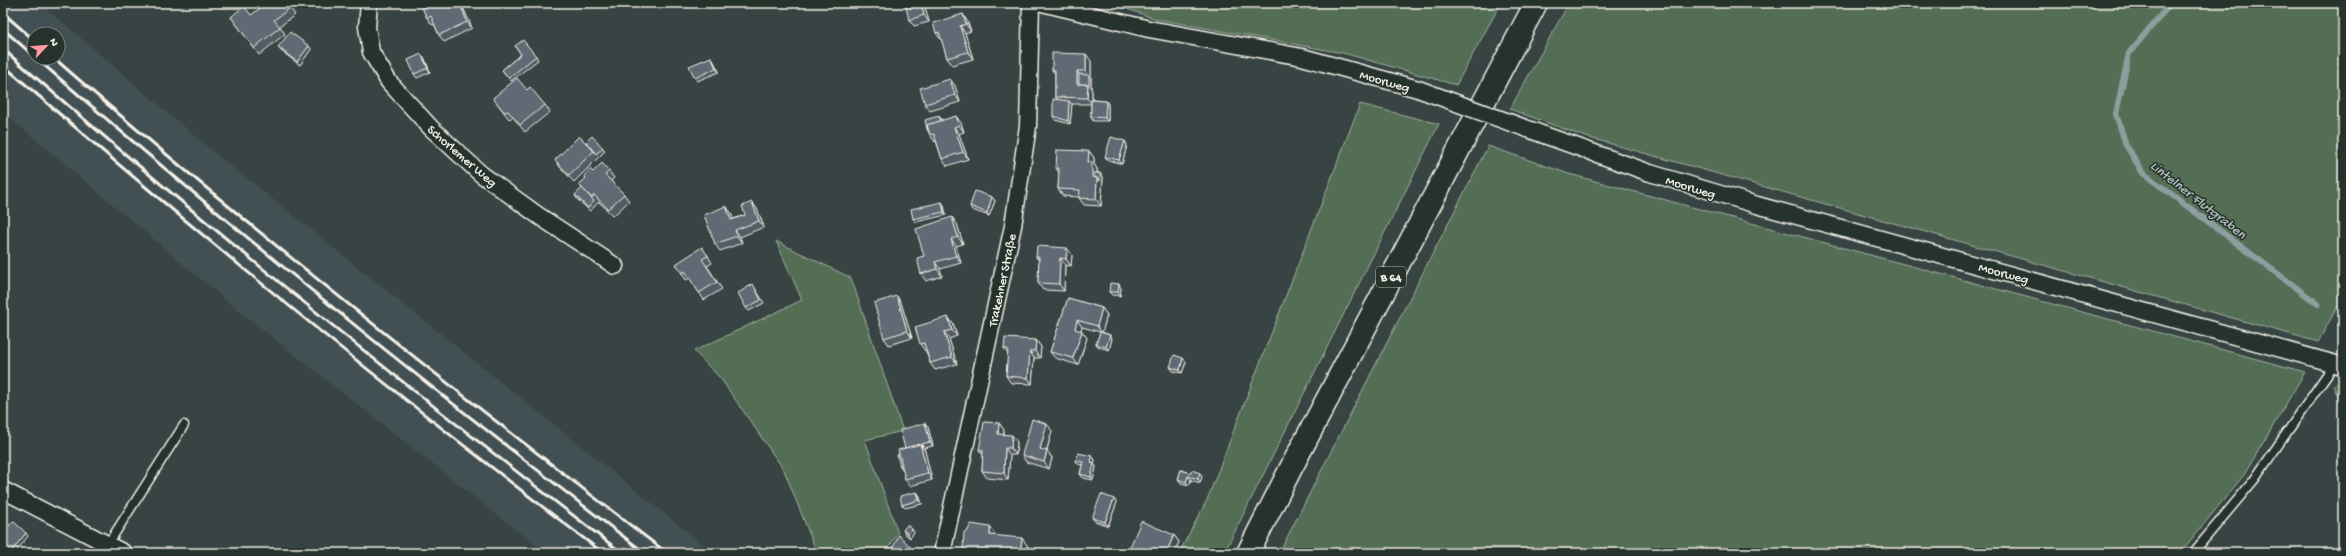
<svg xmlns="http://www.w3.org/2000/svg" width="2346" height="556" font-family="'Gochi Hand',sans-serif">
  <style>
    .built { fill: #435052; fill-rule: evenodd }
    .green { fill: #526e55; stroke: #a3b09e }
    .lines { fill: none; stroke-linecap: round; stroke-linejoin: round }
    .stream { stroke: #8c9e9e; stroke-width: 6 }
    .service-casing { stroke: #f4f1e8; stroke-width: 11 }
    .minor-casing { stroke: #f4f1e8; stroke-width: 19 }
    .primary-casing { stroke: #f4f1e8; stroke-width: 25 }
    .service { stroke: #26332d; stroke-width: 8 }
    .minor { stroke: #26332d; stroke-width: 16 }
    .primary { stroke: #26332d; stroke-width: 22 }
    .rail { stroke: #f4f1e8; stroke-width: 3 }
    .minor-bridge-casing { stroke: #f4f1e8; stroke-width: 19; stroke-linecap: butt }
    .minor-bridge { stroke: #26332d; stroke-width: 16 }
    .wall { fill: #525c65; stroke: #f4f1e8 }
    .shaded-wall { fill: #424b52; stroke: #f4f1e8 }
    .building { fill: #5f6b75; stroke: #f4f1e8 }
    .labels { text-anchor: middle; stroke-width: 3; stroke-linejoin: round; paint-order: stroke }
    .shield { fill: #26332d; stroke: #b6b8b0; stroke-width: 1 }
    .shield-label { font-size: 12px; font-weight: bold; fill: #f4f1e8 }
    .street-label { font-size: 13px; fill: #f4f1e8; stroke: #26332d }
    .water-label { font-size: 14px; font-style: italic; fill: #aeb9b6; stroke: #26332d }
  </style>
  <rect width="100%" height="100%" fill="#374443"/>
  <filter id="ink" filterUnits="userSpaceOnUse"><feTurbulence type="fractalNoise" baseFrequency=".025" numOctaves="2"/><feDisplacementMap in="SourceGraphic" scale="8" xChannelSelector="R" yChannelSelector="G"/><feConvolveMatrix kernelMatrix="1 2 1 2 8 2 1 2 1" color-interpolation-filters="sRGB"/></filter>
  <g filter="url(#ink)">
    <path class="built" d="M3,3H40L208,147L714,553H545L229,303L3,112ZM34,34H58V58H34Z"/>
    <g class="green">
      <polygon points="1110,3 1501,3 1456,85 1343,53 1156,19"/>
      <polygon points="1569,3 2343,3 2343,308 2338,306 2318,342 1583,136 1510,109"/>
      <polygon points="1360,104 1439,124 1224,553 1179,553 1207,500"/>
      <polygon points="1488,146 1569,174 2305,372 2244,475 2180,553 1279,553"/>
      <polygon points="776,241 851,278 903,431 865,440 898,533 885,553 817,553 784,470 721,379 694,351 802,300"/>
      <polygon points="2343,382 2343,408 2333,385"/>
    </g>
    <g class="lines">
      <polyline class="stream" points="2171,3 2129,53 2116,114 2126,145 2143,173 2318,304"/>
      <g class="service-casing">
        <g id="service">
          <polyline points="108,544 184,425"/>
          <polyline points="2193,553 2254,480 2335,363"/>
        </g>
      </g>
      <g class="minor-casing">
        <g id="minor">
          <polyline points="369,3 367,27 371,52 389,82 431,128 481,174 539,216 615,266"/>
          <polyline points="1042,3 1149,29 1302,57 1418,89"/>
          <polyline points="1547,136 1650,173 1757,205 2343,366"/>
          <polyline points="3,490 124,553"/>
          <polyline points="942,553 1013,226 1028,126 1031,3"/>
        </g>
      </g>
      <g class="primary-casing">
        <polyline id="primary" points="1248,553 1291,468 1536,3"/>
      </g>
      <use href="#service" class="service"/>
      <use href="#minor" class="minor"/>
      <use href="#primary" class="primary"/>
      <g class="rail">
        <polyline points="3,13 34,40"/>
        <polyline points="3,29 34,56"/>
        <path d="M3,49C204,225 411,391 622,553"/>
        <path d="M36,58C233,230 437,394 645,553"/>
        <path d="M54,58C252,231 458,394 667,553"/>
        <path d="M3,65C197,234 398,397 603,553"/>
      </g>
      <g class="minor-bridge-casing">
        <polyline id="minor-bridge" points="1418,89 1547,136"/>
      </g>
      <use href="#minor-bridge" class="minor-bridge"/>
    </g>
    <g class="wall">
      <polygon points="287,3 295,15 280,26 285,34 259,55 231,17 251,15"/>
      <polygon points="420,3 461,3 472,28 444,42 439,35 434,24 432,25 427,18"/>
      <polygon points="924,3 929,22 914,26 909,20"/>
      <polygon points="967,21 971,31 965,33 973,59 952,65 947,58 942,40 941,40 936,33"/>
      <polygon points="515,46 536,56 538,60 511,81 502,70 521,54"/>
      <polygon points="278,47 311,49 300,65 281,51"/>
      <polygon points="424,57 430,72 417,78 414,74"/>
      <polygon points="711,57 713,60 719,72 697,81 695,78"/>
      <polygon points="1091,61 1091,89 1092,91 1092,100 1106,101 1108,104 1108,121 1093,121 1091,117 1091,104 1072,104 1070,124 1055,120 1053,116 1057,99 1055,97 1055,74 1052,70"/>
      <polygon points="950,79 955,86 960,102 930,111 925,104"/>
      <polygon points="527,90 545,105 550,112 525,132 513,117 509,119 493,98"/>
      <polygon points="939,116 942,120 961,123 964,132 959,134 968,159 947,166 942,159 936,141 935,142 930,135 927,129"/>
      <polygon points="1125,141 1127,145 1122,164 1108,160 1105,157"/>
      <polygon points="586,142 603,148 605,151 574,182 560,167 555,160"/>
      <polygon points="1089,151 1094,158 1094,164 1097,169 1097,173 1100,173 1103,177 1101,206 1084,205 1079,198 1079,197 1063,196 1058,189 1059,173 1056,168"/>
      <polygon points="609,171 614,178 611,181 624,194 629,201 613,216 599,202 590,211 577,199 575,195 582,188 579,185 586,179 584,176 593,172"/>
      <polygon points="992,197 995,201 989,216 972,210 970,206"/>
      <polygon points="752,202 757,209 764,227 740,237 742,243 720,251 715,244 726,206 731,213 733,219 745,215"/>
      <polygon points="942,202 944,206 946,215 916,222 913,219"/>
      <polygon points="957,224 963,244 956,246 961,263 940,269 942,276 926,281 921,274 924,256"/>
      <polygon points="707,254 712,263 707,266 722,289 704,300 690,278 686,280 676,264"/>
      <polygon points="1072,255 1071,266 1065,265 1064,291 1043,290 1038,283 1039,261 1036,257"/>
      <polygon points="755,288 764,303 749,311 746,308"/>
      <polygon points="1121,288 1120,296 1112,295 1109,292"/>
      <polygon points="1068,298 1102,308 1107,315 1102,332 1110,335 1112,338 1109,350 1099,347 1096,344 1100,332 1082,327 1081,331 1087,338 1078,365 1055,358 1050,352"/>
      <polygon points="901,303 912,338 889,345 884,338"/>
      <polygon points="948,317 953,324 957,336 949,339 957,364 935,370 930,363 926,351 925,351 920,344"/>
      <polygon points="1036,340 1041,347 1040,358 1034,358 1032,384 1011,383 1006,376 1008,354 1004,349"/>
      <polygon points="1183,358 1186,362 1182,373 1173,371 1170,367"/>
      <polygon points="925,423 928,427 933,446 924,448 932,480 910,486 905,479 903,469 902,469 900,466 899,454"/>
      <polygon points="999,423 1004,430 1004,435 1017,442 1016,455 1010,455 1008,480 987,478 982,471 983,455 979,450"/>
      <polygon points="1052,431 1047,450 1052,458 1049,469 1026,462 1022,455"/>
      <polygon points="1092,456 1095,460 1094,464 1096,467 1093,480 1083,478 1080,474 1082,465 1078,464 1076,461"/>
      <polygon points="1181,470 1202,476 1200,483 1191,480 1189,485 1181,483 1178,479"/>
      <polygon points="917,492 919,495 922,504 905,508 902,505"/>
      <polygon points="1114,499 1117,502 1108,526 1095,521 1092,518"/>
      <polygon points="903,530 914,532 910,538 905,534"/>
      <polygon points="1174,535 1179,542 1174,553 1131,553 1129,550"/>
    </g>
    <g class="shaded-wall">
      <polygon points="460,3 461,3 472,28 467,22"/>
      <polygon points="921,3 924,3 929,22 924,15"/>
      <polygon points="963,14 967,21 971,31 966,24"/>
      <polygon points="960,26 965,33 973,59 968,52"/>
      <polygon points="309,46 311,49 300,65 297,62"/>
      <polygon points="421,54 424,57 430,72"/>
      <polygon points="1086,54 1091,61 1091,89 1092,91 1092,104 1087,98 1089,76 1086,71"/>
      <polygon points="711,57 713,60 719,72 716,68"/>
      <polygon points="1077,71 1082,78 1082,87 1077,84"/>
      <polygon points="950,79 955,86 960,102 955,95"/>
      <polygon points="1069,101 1072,104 1070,124 1068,121"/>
      <polygon points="1106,101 1108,104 1108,121 1105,118"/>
      <polygon points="956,116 961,123 964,132 959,125"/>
      <polygon points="954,127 959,134 968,159 963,152"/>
      <polygon points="1125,141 1127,145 1122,164 1119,160"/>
      <polygon points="1089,151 1094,158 1094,164 1097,169 1097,181 1092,177 1088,162"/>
      <polygon points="1100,173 1103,177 1101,206 1096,199 1097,178"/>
      <polygon points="992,197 995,201 989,216 987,213"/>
      <polygon points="752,202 757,209 764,227 759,221"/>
      <polygon points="942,202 944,206 946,215 944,212"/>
      <polygon points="726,206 731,213 736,227 731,220"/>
      <polygon points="952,217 957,224 963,244 958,237"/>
      <polygon points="735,230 740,237 742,243 737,236"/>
      <polygon points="951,239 956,246 961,263 956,256"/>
      <polygon points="1067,248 1072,255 1071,266 1066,259"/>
      <polygon points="1060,258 1065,265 1064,291 1059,284"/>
      <polygon points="935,262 940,269 942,276 937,269"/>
      <polygon points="1119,284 1121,288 1120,296 1118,292"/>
      <polygon points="897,296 901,303 912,338 907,331"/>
      <polygon points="1102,308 1107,315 1102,333 1097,326"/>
      <polygon points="948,317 953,324 957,336 952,330"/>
      <polygon points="1077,320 1082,327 1079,336 1075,329"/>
      <polygon points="1082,331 1087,338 1078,365 1073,358"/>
      <polygon points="944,332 949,339 957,364 952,357"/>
      <polygon points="1110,335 1112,338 1109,350 1106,347"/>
      <polygon points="1036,340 1041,347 1040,358 1035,351"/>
      <polygon points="1030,351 1034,358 1032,384 1028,378"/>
      <polygon points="1183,358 1186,362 1182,373 1180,370"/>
      <polygon points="925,423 928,427 933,446 930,442"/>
      <polygon points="999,423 1004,430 1003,441 998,434"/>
      <polygon points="1047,424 1052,431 1045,456 1040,449"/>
      <polygon points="1012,435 1017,442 1016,455 1011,448"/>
      <polygon points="920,444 925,451 932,480 928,473"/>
      <polygon points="1005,448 1010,455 1008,480 1004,473"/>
      <polygon points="1047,451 1052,458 1049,469 1044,462"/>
      <polygon points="1092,456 1095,460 1094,464 1096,467 1093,480 1091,477 1091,463"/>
      <polygon points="1200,473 1202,476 1200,483 1198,479"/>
      <polygon points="1188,476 1191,480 1189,485 1186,482"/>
      <polygon points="917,492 919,495 922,504 919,500"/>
      <polygon points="1114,499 1117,502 1108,526 1105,522"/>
      <polygon points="990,527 997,537 990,535"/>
      <polygon points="912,529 914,532 910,538 908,534"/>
      <polygon points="26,533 28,536 15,553 10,553"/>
      <polygon points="1174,535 1179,542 1174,553 1166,553"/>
      <polygon points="1022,538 1029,548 1028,553 1020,553"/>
      <polygon points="1042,549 1044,553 1042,553"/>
    </g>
    <g class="building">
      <polygon points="257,3 267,3 259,8 256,4"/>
      <polygon points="267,3 287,3 290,8 274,20 280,27 254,48 231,17 244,6 251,15"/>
      <polygon points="420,3 460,3 467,22 439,35 431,16 427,18"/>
      <polygon points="905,3 921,3 924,15 909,20"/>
      <polygon points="963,14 966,24 960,26 968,52 947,58 939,32 936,33 933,23"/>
      <polygon points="290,32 309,46 297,62 278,47"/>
      <polygon points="523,40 536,56 509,78 502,70 521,54 515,46"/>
      <polygon points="1052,53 1086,54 1086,71 1077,71 1077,84 1088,84 1087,98 1055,97 1055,70 1052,70"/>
      <polygon points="421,54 428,68 414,74 408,60"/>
      <polygon points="711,57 716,68 695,78 689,66"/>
      <polygon points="1079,74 1089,75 1089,85 1088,84 1079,84"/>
      <polygon points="517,78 527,90 530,87 545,105 520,125 508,111 504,112 493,98"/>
      <polygon points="950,79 955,95 925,104 920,88"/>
      <polygon points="1053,99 1069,101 1068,121 1053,116"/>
      <polygon points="1091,100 1106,101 1105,118 1091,117"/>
      <polygon points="939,116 941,121 927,125 928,129 927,129 925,120"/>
      <polygon points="956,116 959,125 954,127 963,152 942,159 934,134 930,135 927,125"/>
      <polygon points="579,136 594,151 569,175 555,160"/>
      <polygon points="592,136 603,148 596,154 586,142"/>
      <polygon points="1111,137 1125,141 1119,160 1105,157"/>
      <polygon points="1057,150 1089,151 1088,162 1092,162 1092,177 1097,178 1096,199 1079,198 1080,190 1058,189 1059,168 1056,168"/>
      <polygon points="602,163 609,171 605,175 624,194 608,209 594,195 592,198 579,185 586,178 584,176 590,169 593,172"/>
      <polygon points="1094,173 1100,173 1100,181 1097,178 1094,177"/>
      <polygon points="582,188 594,201 588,208 575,195"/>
      <polygon points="975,191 992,197 987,213 970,206"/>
      <polygon points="752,202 759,221 735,230 737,236 715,244 704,215 726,206 731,220 745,215 742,206"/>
      <polygon points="942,202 944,212 913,219 911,209"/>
      <polygon points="952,217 958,237 951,239 956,256 935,262 937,269 921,274 917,258 924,256 916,229"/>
      <polygon points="1037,246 1067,248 1066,259 1060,258 1059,284 1038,283 1039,257 1036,257"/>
      <polygon points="702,247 708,256 702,259 717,282 699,293 685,271 682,273 676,264"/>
      <polygon points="1110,283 1119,284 1118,292 1109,292"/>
      <polygon points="753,284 761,300 746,308 738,293"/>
      <polygon points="897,296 907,331 884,338 874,303"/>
      <polygon points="1068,298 1102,308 1097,326 1077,320 1075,329 1082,331 1073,358 1050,352"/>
      <polygon points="948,317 952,330 944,332 952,357 930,363 924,343 920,344 915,327"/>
      <polygon points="1100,332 1110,335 1106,347 1096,344"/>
      <polygon points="1005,338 1036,340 1035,351 1030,351 1028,378 1006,376 1008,349 1004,349"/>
      <polygon points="1174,355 1183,358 1180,370 1170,367"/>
      <polygon points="1032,419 1047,424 1040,449 1047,451 1044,462 1022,455"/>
      <polygon points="984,422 999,423 998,434 1012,435 1011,448 1005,448 1004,473 982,471 983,450 979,450"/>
      <polygon points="925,423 930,442 922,444 923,447 920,444 905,448 900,430"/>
      <polygon points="920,444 928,473 905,479 898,450"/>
      <polygon points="1078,453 1092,456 1091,463 1094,464 1091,477 1080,474 1083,462 1076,461"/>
      <polygon points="899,454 902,465 900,466 897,455"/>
      <polygon points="1181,470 1191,473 1192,470 1200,473 1198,479 1188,476 1186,482 1178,479"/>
      <polygon points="917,492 919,500 902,505 900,496"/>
      <polygon points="1101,494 1114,499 1105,522 1092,518"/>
      <polygon points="3,521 9,526 13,521 26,533 10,553 3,547"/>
      <polygon points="1141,521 1174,535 1166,553 1137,553 1129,550"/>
      <polygon points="971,524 990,527 990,535 1022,538 1020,553 966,553 966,550 963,550 964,532 967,532"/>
      <polygon points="907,525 912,529 908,534 903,530"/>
      <polygon points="899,535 916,553 900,553 892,549"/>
      <polygon points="889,547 900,553 886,553"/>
      <polygon points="1026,547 1042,549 1042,553 1025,553"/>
    </g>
  </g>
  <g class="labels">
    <rect class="shield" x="1376" y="267" width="30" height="20" rx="3"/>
    <g class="shield-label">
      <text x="1391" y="281">B 64</text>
    </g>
    <g class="street-label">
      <text transform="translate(1385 80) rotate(16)" y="5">Moorweg</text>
      <text transform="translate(463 155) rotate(41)" y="5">Schorlemer Weg</text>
      <text transform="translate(1691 186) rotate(17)" y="5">Moorweg</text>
      <text transform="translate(2004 272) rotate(15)" y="5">Moorweg</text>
      <text transform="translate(1001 280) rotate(-78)" y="5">Trakehner Straße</text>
    </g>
    <g class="water-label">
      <text transform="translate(2199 199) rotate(38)" y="5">Lintelner Flutgraben</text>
    </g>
  </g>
  <rect width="2346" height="556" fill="none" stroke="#26332d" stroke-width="16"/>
  <rect x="8" y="8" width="2330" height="540" fill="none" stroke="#f4f1e8" stroke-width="1.5" filter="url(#ink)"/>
  <g transform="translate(46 46) rotate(64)"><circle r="19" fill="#26332d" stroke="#787f78"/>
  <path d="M0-3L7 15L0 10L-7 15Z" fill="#ff9aa2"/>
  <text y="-6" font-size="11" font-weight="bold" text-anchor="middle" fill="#f4f1e8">N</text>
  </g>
</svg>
